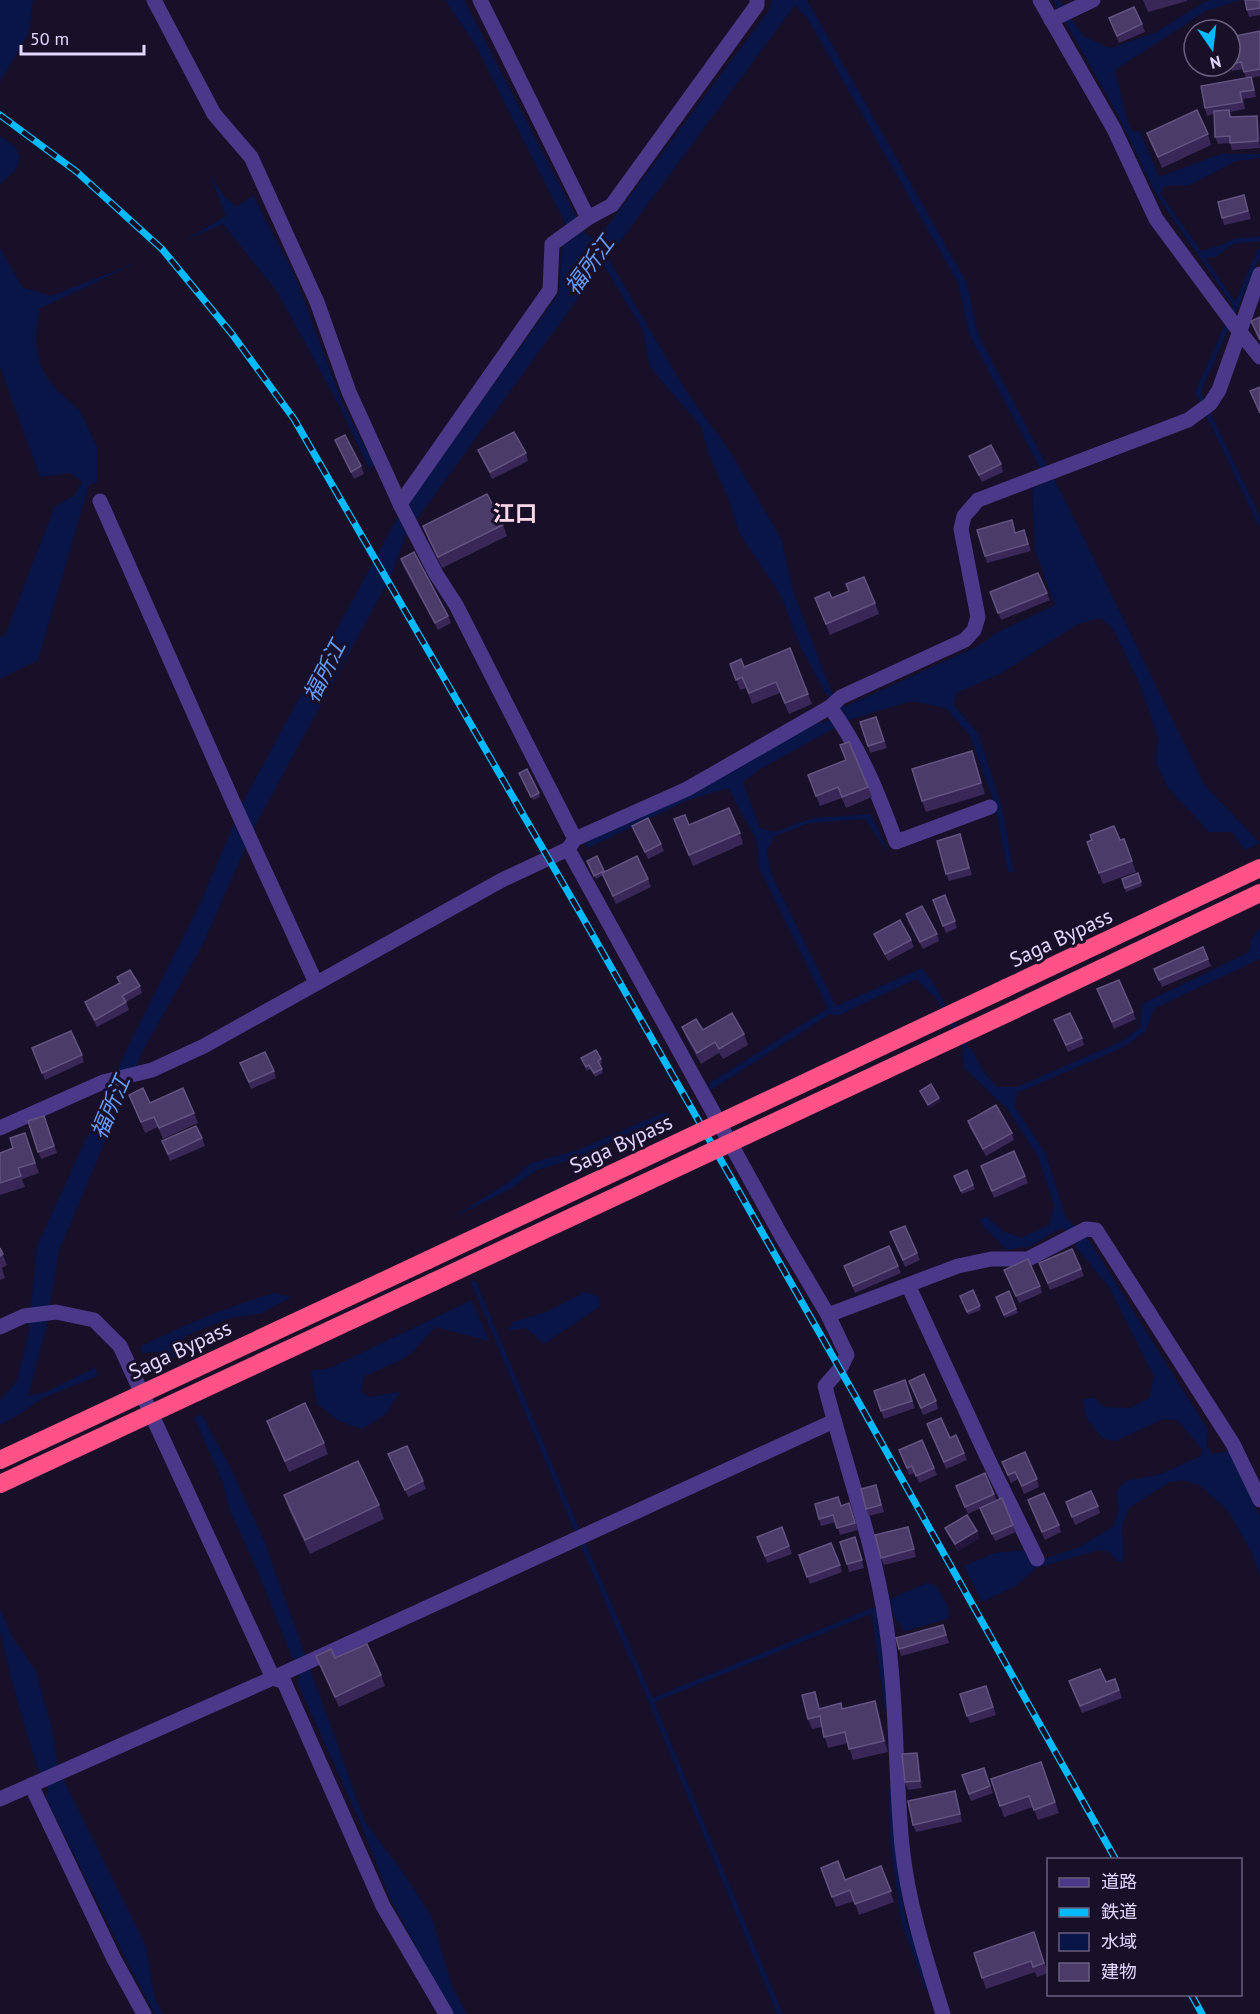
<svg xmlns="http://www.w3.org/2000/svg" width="1260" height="2014" font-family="'PT Sans','Noto Sans JP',sans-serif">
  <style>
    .water { fill: #091547 }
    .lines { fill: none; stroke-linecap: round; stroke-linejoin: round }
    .stream { stroke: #091547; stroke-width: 5 }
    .minor { stroke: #4a3988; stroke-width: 15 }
    .highway { stroke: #ff5287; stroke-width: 18 }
    .rail-casing { stroke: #03baff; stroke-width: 7 }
    .rail { stroke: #180f28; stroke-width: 4.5; stroke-dasharray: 14; stroke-linecap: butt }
    .highway-bridge { stroke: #ff5287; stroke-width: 18 }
    .wall { fill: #392857 }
    .shaded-wall { fill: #24163c }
    .building { fill: #4b3b69; stroke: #635380; stroke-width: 1.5 }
    .labels { text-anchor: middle; stroke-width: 6; stroke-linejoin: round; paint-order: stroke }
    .street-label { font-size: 21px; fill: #e2d7ff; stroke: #180f28 }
    .water-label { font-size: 22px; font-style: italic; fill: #659dff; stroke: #180f28 }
    .neighbourhood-label { font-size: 22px; font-weight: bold; fill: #ffd9ea; stroke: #180f28 }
  </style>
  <rect width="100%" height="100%" fill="#180f28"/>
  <g class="water">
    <polygon points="0,0 33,0 29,33 0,82"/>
    <polygon points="445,0 464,0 585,234 597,240 769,10 772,0 807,0 967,283 978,334 1069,508 1205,786 1260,843 1245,850 1232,832 1209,832 1168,788 1156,763 1158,738 1140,685 1113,629 1100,618 1078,624 1000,674 956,693 954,705 978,733 1001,803 1014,872 1008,872 995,805 970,736 946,708 911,701 849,720 760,769 743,782 760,828 775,832 812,818 871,814 890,856 865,819 810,823 775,836 767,850 771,874 836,1006 922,968 939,991 932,995 916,979 837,1016 830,1014 711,1090 708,1084 828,1008 759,868 757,841 728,788 688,800 588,848 585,843 813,724 835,720 843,714 846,706 978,646 996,633 1055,605 1035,551 1032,489 1047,481 969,334 958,283 809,21 795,5 608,258 684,388 729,450 782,540 793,591 831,690 827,696 801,648 781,596 739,533 729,500 709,455 701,427 650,367 643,330 603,264 406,534 392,574 257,822 202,946 143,1050 59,1251 45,1333 28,1396 46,1392 96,1367 97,1376 43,1398 23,1412 0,1425 0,1400 17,1381 28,1336 37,1246 129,1045 199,906 246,796 394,524 559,293 562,246 573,239 476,46"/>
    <polygon points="1053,0 1059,0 1083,36 1110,48 1155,33 1204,2 1211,0 1240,0 1206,11 1115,70 1127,120 1133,132 1140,131 1159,177 1221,154 1260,154 1260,158 1236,161 1190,185 1165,186 1160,193 1201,251 1235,241 1216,257 1205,258 1238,306 1233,306 1156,194 1118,115"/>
    <polygon points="0,136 15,147 20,156 16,170 0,184"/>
    <polygon points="210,175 225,197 237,207 253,195 295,276 342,402 374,465 369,469 339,405 278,293 223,224 183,241 226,216"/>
    <polygon points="0,248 22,287 51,296 138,262 39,309 36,341 40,365 53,386 80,411 97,447 97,482 89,485 38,660 0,679 0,637 5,635 55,506 74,496 82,482 70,473 40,477 0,367"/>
    <polygon points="1260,928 1260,959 1155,1008 1145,1032 1122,1048 1017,1093 1015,1107 1046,1154 1066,1218 1087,1237 1208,1430 1207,1447 1213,1454 1229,1451 1260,1517 1260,1576 1251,1551 1228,1511 1199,1485 1183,1480 1170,1482 1129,1508 1122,1526 1124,1557 1122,1562 1117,1561 1109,1552 1099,1550 1036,1568 1016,1586 982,1602 964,1566 994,1553 1024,1550 1032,1563 1080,1547 1114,1526 1118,1511 1117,1490 1126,1481 1161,1474 1201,1456 1202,1449 1177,1420 1163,1419 1116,1441 1103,1439 1086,1418 1083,1400 1093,1397 1104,1407 1130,1408 1149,1398 1154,1377 1109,1287 1075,1246 1077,1240 1070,1230 1059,1229 1031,1246 1007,1250 979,1222 986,1216 1003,1231 1021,1238 1050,1224 1054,1205 1038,1156 1008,1110 965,1069 962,1052 971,1048 983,1071 997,1087 1017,1087 1120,1042 1140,1028 1142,1004 1249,952 1251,940"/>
    <polygon points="665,1112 670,1115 577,1158 537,1170 512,1188 450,1219 509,1182 531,1163 575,1151"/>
    <polygon points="585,1292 599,1297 600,1306 544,1344 526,1328 507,1331 513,1322 546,1312"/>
    <path d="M274,1293L291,1297L260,1314L230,1318L185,1336L178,1355L167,1360L158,1352L142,1353L140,1347C184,1325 227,1307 274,1293Z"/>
    <polygon points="472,1300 489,1341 435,1327 412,1353 399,1361 365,1376 361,1391 368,1397 400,1392 386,1414 362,1429 337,1420 317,1404 311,1371 330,1368"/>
    <polygon points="202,1415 232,1471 265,1543 365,1822 407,1878 432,1918 452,1986 467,2014 452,2014 390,1898 358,1817 298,1684 299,1674 259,1574 230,1511 223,1483 194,1417"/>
    <polygon points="927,1583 936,1585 949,1609 948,1619 905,1631 894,1617 890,1599"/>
    <polygon points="0,1609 13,1638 36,1671 53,1733 58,1769 146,1946 155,1999 163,2014 155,2014 135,1977 46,1798 48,1787 37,1767 12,1682 0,1632"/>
  </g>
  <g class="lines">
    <g class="stream">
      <polyline points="1229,244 1235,241 1260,239"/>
      <polyline points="1260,251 1198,392 1260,523"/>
      <polyline points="829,693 845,710"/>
      <polyline points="936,993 967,1050"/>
      <polyline points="474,1283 576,1528"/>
      <polyline points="583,1544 651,1701 780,2014"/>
      <polyline points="651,1701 874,1610 887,1707"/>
      <polyline points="891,1791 893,1845 903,1919 927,1987"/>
    </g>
    <g class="minor">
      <polyline points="154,0 214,114 251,157 317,302 349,392 400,504 436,574 456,605 575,839"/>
      <polyline points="480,0 588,218"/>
      <polyline points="1040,0 1114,129 1156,219 1239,331 1260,357"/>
      <polyline points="1051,20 1093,0"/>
      <polyline points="100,501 234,804 316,983"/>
      <polyline points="400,504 550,290 552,244 588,218 612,205 757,5 757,0"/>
      <path d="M830,707C861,750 878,793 896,842L990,807"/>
      <path d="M568,849L782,1237L828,1315L847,1355L840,1369L825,1386C845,1465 874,1542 886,1624C897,1698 895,1772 902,1846C908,1904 926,1959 943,2014"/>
      <polyline points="0,1128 103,1082 152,1070 204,1046 502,880 568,849 575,839 687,789 830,707 841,697 965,640 974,630 978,617 961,529 964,516 978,500 1188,420 1210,404 1219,390 1260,274"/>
      <polyline points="908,1285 989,1461 1037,1559"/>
      <polyline points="828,1315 958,1266 991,1259 1028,1259 1086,1229 1096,1230 1233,1444 1260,1500"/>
      <polyline points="0,1327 24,1316 56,1312 94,1320 120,1346 273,1678 284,1682 383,1906 446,2014"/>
      <polyline points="31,1785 114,1959 144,2014"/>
      <polyline points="0,1799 273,1678 834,1421"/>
    </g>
    <g class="highway">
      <polyline points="1006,988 1260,868"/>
      <polyline points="1014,1010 1260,893"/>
      <polyline points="0,1460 428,1260"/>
      <polyline points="0,1484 433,1282"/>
    </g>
    <g class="rail-casing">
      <g id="rail">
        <polyline points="0,115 77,172 162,249 232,334 294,419 583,918 840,1369 1116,1860"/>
        <polyline points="1191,1994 1202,2014"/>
      </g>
    </g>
    <use href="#rail" class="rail"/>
    <g class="highway-bridge">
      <polyline points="428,1260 1006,988"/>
      <polyline points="433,1282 1014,1010"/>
    </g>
  </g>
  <g class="wall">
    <polygon points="1143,0 1187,0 1187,1 1148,12"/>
    <polygon points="1260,0 1260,15 1249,17 1247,10"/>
    <polygon points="1109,18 1142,24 1145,32 1119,43"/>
    <polygon points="1260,31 1260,76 1252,78 1256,97 1243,99 1245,109 1230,112 1232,117 1259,123 1260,148 1232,150 1230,143 1218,144 1215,137 1214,114 1207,116 1205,108 1246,78 1243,69 1232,71 1230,64"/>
    <polygon points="1147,133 1208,134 1211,145 1162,168"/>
    <polygon points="1244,195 1251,219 1224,225 1222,218"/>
    <polygon points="335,440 361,466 364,474 354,479"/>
    <polygon points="478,450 526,453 528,461 492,479 481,457"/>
    <polygon points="969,456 1001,464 1003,472 982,482"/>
    <polygon points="503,525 507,536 442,568 427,537 423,526"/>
    <polygon points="1024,530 1031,551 987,563 985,556 1016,533"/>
    <polygon points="401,559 448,616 451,623 438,630 403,566"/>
    <polygon points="1038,573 1050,600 1001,620 990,592"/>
    <polygon points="815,598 832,598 875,603 879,614 830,635"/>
    <polygon points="730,664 744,667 808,694 812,704 789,714 780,693 752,704 746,688 740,690"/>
    <polygon points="876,717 887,748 870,753 860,722"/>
    <polygon points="840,745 868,787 872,797 846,808 842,798 820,806 808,775 846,760"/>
    <polygon points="976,762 985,794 926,812 922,801"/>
    <polygon points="521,776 539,793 540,797 533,800"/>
    <polygon points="674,819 689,825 740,833 743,844 693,866"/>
    <polygon points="632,826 661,844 664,851 648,859"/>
    <polygon points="960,834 972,875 949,881 946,874"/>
    <polygon points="1124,839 1136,872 1103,884 1087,842 1120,840"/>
    <polygon points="597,856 604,872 648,879 651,887 616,904 603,875 596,879 588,864"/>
    <polygon points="1138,873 1142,886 1126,892 1122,879"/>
    <polygon points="945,895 957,928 946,933 933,900"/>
    <polygon points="906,914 937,934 939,941 923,949 908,922"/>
    <polygon points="874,934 911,940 914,947 888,961 877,941"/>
    <polygon points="1208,959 1211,966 1162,987 1154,969"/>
    <polygon points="117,977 140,986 142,993 126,1002 129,1010 97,1027 87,1009 85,1002 119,983"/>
    <polygon points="1097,989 1133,1012 1136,1019 1114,1029"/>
    <polygon points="1054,1020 1082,1038 1084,1045 1068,1052"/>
    <polygon points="682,1027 703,1030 744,1034 748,1045 723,1059 719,1053 701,1064 686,1037"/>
    <polygon points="32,1048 82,1055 84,1062 45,1080"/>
    <polygon points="581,1058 601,1059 602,1063 600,1064 603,1073 595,1077 590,1069 587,1071"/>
    <polygon points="240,1063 274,1071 276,1078 251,1089"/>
    <polygon points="129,1095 150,1103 194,1113 198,1123 163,1139 158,1127 145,1133"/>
    <polygon points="44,1116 57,1153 41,1159 28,1121"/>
    <polygon points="968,1121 1012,1133 1014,1140 986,1156 970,1128"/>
    <polygon points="25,1133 39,1173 22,1179 25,1187 0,1195 0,1153 13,1148"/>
    <polygon points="202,1138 205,1146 170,1161 162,1141"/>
    <polygon points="981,1166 1025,1176 1028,1183 994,1198"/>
    <polygon points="967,1170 975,1189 962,1194 954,1176"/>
    <polygon points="890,1232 917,1253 920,1260 905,1267"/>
    <polygon points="0,1248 7,1265 2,1268 5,1278 0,1280"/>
    <polygon points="1039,1263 1081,1269 1084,1276 1050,1290"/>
    <polygon points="844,1266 898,1266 901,1273 855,1293"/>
    <polygon points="1004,1270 1040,1286 1042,1293 1019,1303"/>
    <polygon points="973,1290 981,1310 968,1315 960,1296"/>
    <polygon points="1009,1291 1018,1313 1005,1318 996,1297"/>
    <polygon points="905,1380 915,1408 884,1419 874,1391"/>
    <polygon points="909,1381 936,1401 938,1409 923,1415"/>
    <polygon points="267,1421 324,1443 328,1454 289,1472 271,1432"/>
    <polygon points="927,1424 950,1438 964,1453 967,1460 946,1469"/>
    <polygon points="899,1450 934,1468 937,1475 919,1483 915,1473 909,1475"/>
    <polygon points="388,1454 423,1481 426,1489 408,1497"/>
    <polygon points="1002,1462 1037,1479 1039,1487 1024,1494 1018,1479 1011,1483"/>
    <polygon points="956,1486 994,1494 997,1500 1013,1525 1016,1532 995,1541 981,1508 968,1514"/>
    <polygon points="878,1492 884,1512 869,1516 866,1509"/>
    <polygon points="284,1495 379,1505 384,1519 310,1554 289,1510"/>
    <polygon points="1028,1500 1059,1525 1061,1532 1045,1540"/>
    <polygon points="1066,1502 1098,1506 1100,1513 1075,1525"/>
    <polygon points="841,1506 852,1511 858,1530 840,1535 836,1522 821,1526 819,1519"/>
    <polygon points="782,1527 792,1554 767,1563 757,1537"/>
    <polygon points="908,1527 916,1557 884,1565 881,1558"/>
    <polygon points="945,1528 977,1531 979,1538 958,1551 948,1535"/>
    <polygon points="855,1537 864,1568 849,1572 847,1564"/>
    <polygon points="799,1555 840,1565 842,1572 810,1584"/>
    <polygon points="943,1625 949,1643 901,1656 899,1649"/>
    <polygon points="316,1656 335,1658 381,1675 385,1686 339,1707 320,1666"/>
    <polygon points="1115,1679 1122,1698 1082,1713 1069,1681 1106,1682"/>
    <polygon points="986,1686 996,1715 970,1723 967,1716"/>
    <polygon points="815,1692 820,1708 843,1709 879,1712 888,1752 853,1760 848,1743 828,1748 822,1727 812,1729 808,1719"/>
    <polygon points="917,1753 919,1760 922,1788 908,1790 905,1782"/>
    <polygon points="1041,1762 1059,1813 1038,1820 1033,1807 1004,1817 991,1779"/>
    <polygon points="984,1768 993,1793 971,1801 962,1775"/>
    <polygon points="955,1791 957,1798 962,1822 916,1832 913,1825"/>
    <polygon points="881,1866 894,1902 859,1915 854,1901 836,1907 821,1868 845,1880"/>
    <polygon points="1034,1932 1048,1973 1037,1977 1035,1972 986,1989 974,1953"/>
  </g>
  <g class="shaded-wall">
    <polygon points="1257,116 1259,123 1260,147 1258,141"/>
    <polygon points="972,751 976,762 985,794 981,783"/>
    <polygon points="939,1098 941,1101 930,1109 928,1105"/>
    <polygon points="977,1531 979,1538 958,1551 955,1544"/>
    <polygon points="875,1701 879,1712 888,1752 884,1741"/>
    <polygon points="917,1753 919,1760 922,1788 920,1781"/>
  </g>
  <g class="building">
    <polygon points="1245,0 1260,0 1260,8 1247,10"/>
    <polygon points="1134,7 1142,24 1117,36 1109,18"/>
    <polygon points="1260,31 1260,69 1244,72 1241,62 1230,64 1230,37"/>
    <polygon points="1251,77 1254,90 1240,92 1242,102 1205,108 1201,86"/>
    <polygon points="1197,110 1208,134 1158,157 1147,133"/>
    <polygon points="1229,110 1230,117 1257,116 1258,141 1230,143 1230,136 1215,137 1214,111"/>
    <polygon points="1244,195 1248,211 1222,218 1218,202"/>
    <polygon points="1260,317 1260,340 1251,321"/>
    <polygon points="1260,387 1260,413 1250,391"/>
    <polygon points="514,432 526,453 490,472 478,450"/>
    <polygon points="345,435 361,466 351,472 335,440"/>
    <polygon points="991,445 1001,464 979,475 969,456"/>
    <polygon points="487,494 503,525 438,557 423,526"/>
    <polygon points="1012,520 1015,533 1024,530 1028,544 985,556 977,530"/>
    <polygon points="414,552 448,616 435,623 401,559"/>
    <polygon points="1038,573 1047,593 998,613 990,592"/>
    <polygon points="864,577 875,603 826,624 815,598 829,592 832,598 849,591 846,584"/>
    <polygon points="790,648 808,694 785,703 776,682 749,693 742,677 736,680 730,664 741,659 744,667"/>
    <polygon points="876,717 884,741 868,746 860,722"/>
    <polygon points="849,742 868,787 842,797 838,787 816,796 808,775 846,760 840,745"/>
    <polygon points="972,751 981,783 922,801 912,769"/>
    <polygon points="527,769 539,793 531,797 519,773"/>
    <polygon points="729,808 740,833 689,855 674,819 685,815 689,825"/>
    <polygon points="648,818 661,844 645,852 632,826"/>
    <polygon points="1114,826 1120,840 1124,839 1132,861 1099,873 1087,842 1092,840 1090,835"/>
    <polygon points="960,834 969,868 946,874 937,841"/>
    <polygon points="597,856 604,871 594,876 587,861"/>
    <polygon points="637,856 648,879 613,896 602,873"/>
    <polygon points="1138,873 1141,882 1125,888 1122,879"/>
    <polygon points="945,895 955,921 943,926 933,900"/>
    <polygon points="922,906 937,934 920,942 906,914"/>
    <polygon points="900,920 911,940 885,954 874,934"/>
    <polygon points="1203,947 1208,959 1159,980 1154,969"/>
    <polygon points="130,970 140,986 122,996 126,1002 95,1020 85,1002 120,983 117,977"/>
    <polygon points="1119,980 1133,1012 1112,1022 1097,989"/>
    <polygon points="732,1013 744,1034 719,1049 715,1042 697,1053 682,1027 696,1019 703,1030"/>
    <polygon points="1070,1013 1082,1038 1066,1045 1054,1020"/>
    <polygon points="71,1031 82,1055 42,1073 32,1048"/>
    <polygon points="596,1050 601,1059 598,1061 602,1069 594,1073 589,1065 586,1067 581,1058"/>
    <polygon points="265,1052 274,1071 249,1082 240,1063"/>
    <polygon points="931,1084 939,1098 928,1105 920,1091"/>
    <polygon points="143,1088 150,1103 183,1088 194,1113 159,1128 154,1117 141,1122 129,1095"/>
    <polygon points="996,1105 1012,1133 983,1149 968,1121"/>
    <polygon points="44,1116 54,1146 38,1152 28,1121"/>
    <polygon points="196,1126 202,1138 168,1154 162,1141"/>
    <polygon points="25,1133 35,1163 18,1168 21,1176 0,1183 0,1153 13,1148 10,1138"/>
    <polygon points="1014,1151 1025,1176 992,1191 981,1166"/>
    <polygon points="967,1170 973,1185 961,1191 954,1176"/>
    <polygon points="905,1226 917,1253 903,1260 890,1232"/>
    <polygon points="889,1246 898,1266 853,1286 844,1266"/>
    <polygon points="0,1248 3,1254 0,1256"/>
    <polygon points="1072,1249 1081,1269 1048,1283 1039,1263"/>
    <polygon points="1028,1259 1040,1286 1016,1296 1004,1270"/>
    <polygon points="973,1290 980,1306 967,1312 960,1296"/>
    <polygon points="1009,1291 1016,1309 1004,1315 996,1297"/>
    <polygon points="924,1374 936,1401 921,1408 909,1381"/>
    <polygon points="905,1380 912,1401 881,1411 874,1391"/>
    <polygon points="305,1403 324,1443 285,1461 267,1421"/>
    <polygon points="941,1418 950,1438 956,1435 964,1453 944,1462 927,1424"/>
    <polygon points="922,1440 934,1468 916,1476 912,1466 907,1468 899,1450"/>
    <polygon points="407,1446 423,1481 405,1490 388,1454"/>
    <polygon points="1025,1452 1037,1479 1022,1486 1015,1472 1008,1475 1002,1462"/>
    <polygon points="358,1461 379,1505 305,1540 284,1495"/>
    <polygon points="985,1473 994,1494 965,1507 956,1486"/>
    <polygon points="876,1485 881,1505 866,1509 861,1489"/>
    <polygon points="1091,1491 1098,1506 1072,1517 1066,1502"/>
    <polygon points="1044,1493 1059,1525 1042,1532 1028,1500"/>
    <polygon points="838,1497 841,1506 849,1503 855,1523 837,1528 833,1515 819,1519 815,1504"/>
    <polygon points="1002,1498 1013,1525 992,1534 980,1508"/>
    <polygon points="967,1515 977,1531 955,1544 945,1528"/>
    <polygon points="782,1527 789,1546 765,1556 757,1537"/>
    <polygon points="908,1527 914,1549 881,1558 875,1535"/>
    <polygon points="855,1537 862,1560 847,1564 840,1542"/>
    <polygon points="831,1543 840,1565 807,1577 799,1555"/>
    <polygon points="943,1625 946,1635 899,1649 896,1638"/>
    <polygon points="367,1644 381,1675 335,1697 316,1656 331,1649 335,1658"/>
    <polygon points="1100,1669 1106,1682 1115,1679 1119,1690 1080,1706 1069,1681"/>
    <polygon points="986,1686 993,1707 967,1716 960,1694"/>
    <polygon points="815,1692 819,1709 841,1703 842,1709 875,1701 884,1741 849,1749 845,1732 824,1737 820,1716 808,1719 802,1695"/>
    <polygon points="917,1753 920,1781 905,1782 902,1754"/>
    <polygon points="1041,1762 1055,1802 1034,1810 1029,1796 1000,1806 991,1779"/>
    <polygon points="984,1768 990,1786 969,1794 962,1775"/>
    <polygon points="955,1791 960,1814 913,1825 908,1801"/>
    <polygon points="838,1861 845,1880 881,1866 891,1891 855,1904 850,1890 832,1897 821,1868"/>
    <polygon points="1034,1932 1044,1963 1033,1967 1031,1961 982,1978 974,1953"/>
  </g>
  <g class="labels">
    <g class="street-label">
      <text transform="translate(1061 938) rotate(-25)" y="7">Saga Bypass</text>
      <text transform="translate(621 1144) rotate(-25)" y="7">Saga Bypass</text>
      <text transform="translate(180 1350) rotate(-25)" y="7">Saga Bypass</text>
    </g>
    <g class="water-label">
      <text transform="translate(589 265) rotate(-54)" y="8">福所江</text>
      <text transform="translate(324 671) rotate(-63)" y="8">福所江</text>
      <text transform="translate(110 1107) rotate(-67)" y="8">福所江</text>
    </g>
    <g class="neighbourhood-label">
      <text x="515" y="521">江口</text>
    </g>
  </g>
  <rect x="1047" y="1858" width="195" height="138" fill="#180f28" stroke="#695f7e" stroke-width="1.5"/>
  <rect x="1059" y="1878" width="30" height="9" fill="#4a3988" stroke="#695f7e" stroke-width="1.5"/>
  <text x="1101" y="1888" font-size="18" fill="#e2d7ff">道路</text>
  <rect x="1059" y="1908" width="30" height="9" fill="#03baff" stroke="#695f7e" stroke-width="1.5"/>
  <text x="1101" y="1918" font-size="18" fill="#e2d7ff">鉄道</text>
  <rect x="1059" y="1933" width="30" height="18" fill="#091547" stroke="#695f7e" stroke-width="1.5"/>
  <text x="1101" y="1948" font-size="18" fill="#e2d7ff">水域</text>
  <rect x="1059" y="1963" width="30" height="18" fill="#4b3b69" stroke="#695f7e" stroke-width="1.5"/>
  <text x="1101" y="1978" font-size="18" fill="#e2d7ff">建物</text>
  <g transform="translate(1212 48) rotate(166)"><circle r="28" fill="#180f28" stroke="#695f7e" stroke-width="1.5"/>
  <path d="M0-4.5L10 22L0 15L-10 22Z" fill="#03baff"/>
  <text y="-9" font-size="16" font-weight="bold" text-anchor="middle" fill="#e2d7ff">N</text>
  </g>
  <path d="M21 45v9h123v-9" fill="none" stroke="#e2d7ff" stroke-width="3"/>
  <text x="30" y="45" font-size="18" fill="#e2d7ff" stroke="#180f28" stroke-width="4.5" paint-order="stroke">50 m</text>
</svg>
